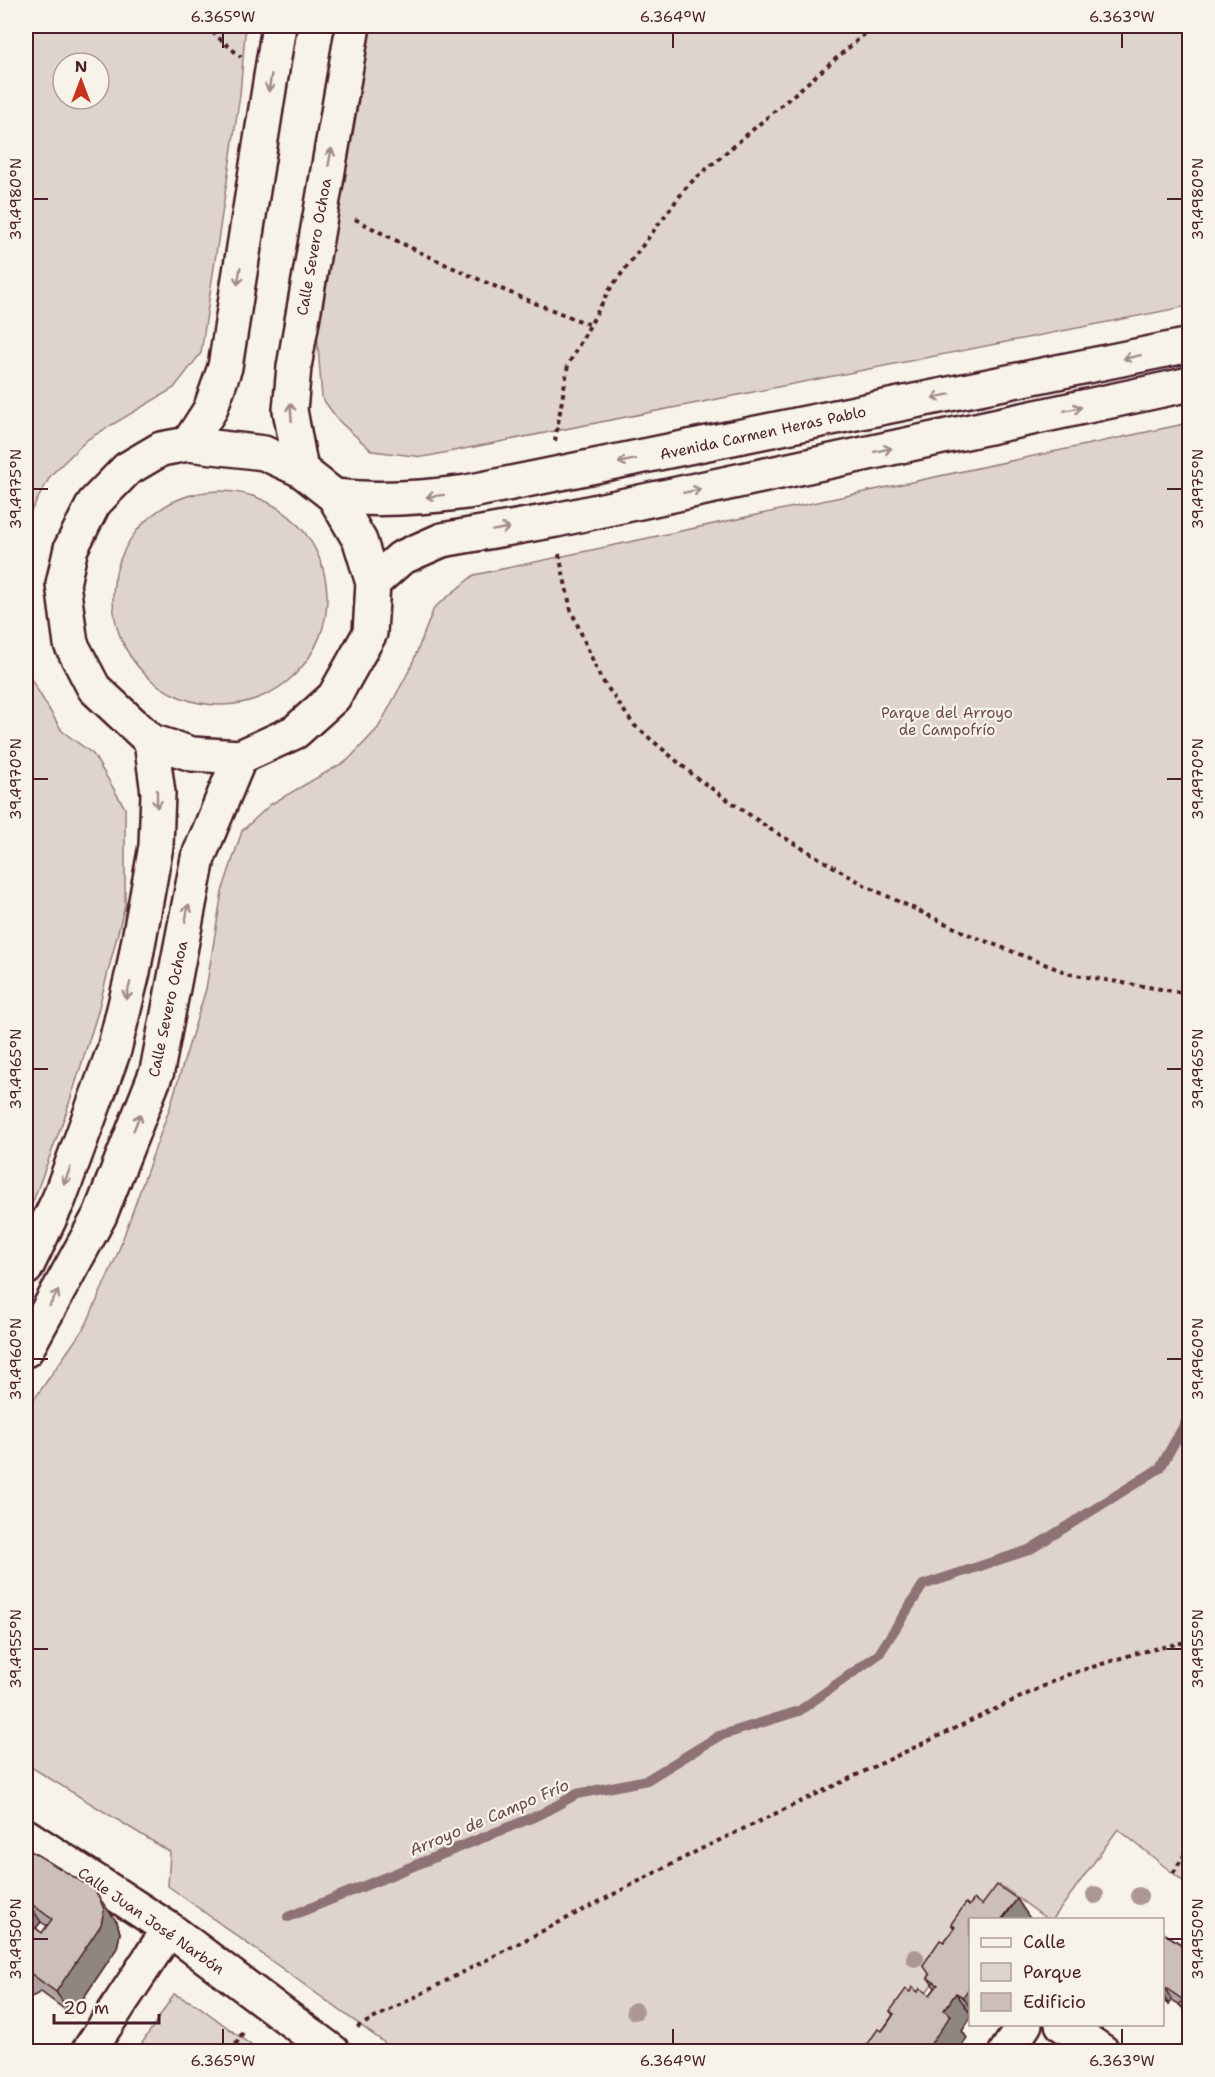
<svg xmlns="http://www.w3.org/2000/svg" width="1215" height="2077" font-family="'Shantell Sans',sans-serif">
  <style>
    .green { fill: #ded4cc; stroke: #947a7c; stroke-width: 1.5; fill-rule: evenodd }
    .lines { fill: none; stroke-linecap: round; stroke-linejoin: round }
    .stream { stroke: #8e7275; stroke-width: 10 }
    .street-casing { stroke: #4a1f2b; stroke-width: 38 }
    .secondary-casing { stroke: #4a1f2b; stroke-width: 38 }
    .path { stroke: #4a1f2b; stroke-width: 4; stroke-dasharray: 4.5 4.5; stroke-linecap: butt }
    .street { stroke: #f7f3e8; stroke-width: 33 }
    .secondary { stroke: #f7f3e8; stroke-width: 33 }
    .tree { fill: #ac9796 }
    .wall { fill: #afa49f; stroke: #4a1f2b; stroke-width: 1.5; fill-rule: evenodd }
    .shaded-wall { fill: #8f8682; stroke: #4a1f2b; stroke-width: 1.5 }
    .building { fill: #ccbfb9; stroke: #4a1f2b; stroke-width: 1.5 }
    .oneway { stroke: #a0898a }
    .ticks { fill: none; stroke: #4a1f2b; stroke-width: 2 }
    .labels { text-anchor: middle; stroke-width: 4.5; stroke-linejoin: round; paint-order: stroke }
    .street-label { font-size: 15px; fill: #4a1f2b; stroke: #f7f3e8 }
    .park-label { font-size: 15px; fill: #6f4c53; stroke: #f7f3e8 }
    .water-label { font-size: 16px; font-style: italic; fill: #6c4950; stroke: #f7f3e8 }
    .neatline { fill: none; stroke: #4a1f2b; stroke-width: 2 }
    .ticks-label { font-size: 15px; text-anchor: middle; fill: #4a1f2b }
  </style>
  <rect width="100%" height="100%" fill="#f7f3e8"/>
  <filter id="ink" filterUnits="userSpaceOnUse"><feTurbulence type="fractalNoise" baseFrequency=".0167" numOctaves="2"/><feDisplacementMap in="SourceGraphic" scale="12" xChannelSelector="R" yChannelSelector="G"/><feConvolveMatrix kernelMatrix="1 2 1 2 8 2 1 2 1" color-interpolation-filters="sRGB"/></filter>
  <g filter="url(#ink)">
    <g class="green">
      <path d="M26,26H245V33L240,95L201,353L174,388L88,439L51,475L26,520ZM63,63H99V99H63Z"/>
      <polygon points="367,26 1189,26 1189,306 423,457 372,451 339,421 322,398 317,333"/>
      <polygon points="1189,423 1189,1886 1118,1829 1053,1919 1047,1919 1000,1885 977,1919 970,1920 970,1929 886,2051 396,2051 168,1886 170,1852 26,1764 26,1411 86,1325 117,1255 170,1107 206,989 222,892 242,831 271,804 348,760 378,728 411,667 434,608 474,575"/>
      <circle cx="220" cy="598" r="107"/>
      <polygon points="26,661 31,679 62,731 93,754 125,808 125,905 97,1015 66,1113 26,1220"/>
      <polygon points="174,1994 197,2005 259,2051 137,2051"/>
    </g>
    <g class="lines">
      <polyline class="stream" points="288,1917 541,1814 577,1794 647,1780 719,1736 799,1711 879,1654 923,1585 1029,1550 1160,1468 1190,1415"/>
      <g class="street-casing">
        <g id="street">
          <polyline points="26,1836 169,1929 333,2052"/>
          <polyline points="1062,2024 1103,2052"/>
          <polyline points="88,2052 169,1929"/>
          <polyline points="1006,2052 1025,2024"/>
        </g>
      </g>
      <g class="secondary-casing">
        <g id="secondary">
          <polygon points="188,444 264,453 301,470 334,496 360,541 373,583 370,633 334,697 295,732 240,757 192,754 151,741 94,688 71,644 63,584 71,548 94,503 127,469 161,449"/>
          <polyline points="188,444 210,410 225,367 279,26"/>
          <polyline points="301,470 290,410 294,367 353,26"/>
          <path d="M334,496C378,501 422,498 467,492L1190,345"/>
          <polyline points="373,583 401,558 442,540 556,520 1190,384"/>
          <polyline points="26,1268 59,1199 114,1050 133,972 156,846 158,793 151,741"/>
          <polyline points="26,1350 100,1215 157,1071 198,858 240,757"/>
        </g>
      </g>
      <g class="path">
        <polyline points="205,26 241,57"/>
        <path d="M355,219C431,260 509,294 591,325"/>
        <polyline points="555,441 568,365 610,289 688,185 874,26"/>
        <polyline points="559,554 571,610 600,677 634,725 698,779 770,829 866,886 970,935 1070,974 1190,994"/>
        <polyline points="1173,1873 1190,1846"/>
        <polyline points="357,2027 701,1849 1067,1675 1137,1653 1190,1641"/>
        <polyline points="231,2052 245,2029"/>
      </g>
      <use href="#street" class="street"/>
      <use href="#secondary" class="secondary"/>
    </g>
    <g class="tree">
      <circle cx="1095" cy="1895" r="9"/>
      <circle cx="1139" cy="1896" r="9"/>
      <circle cx="915" cy="1958" r="9"/>
      <circle cx="635" cy="2011" r="9"/>
    </g>
    <g class="wall">
      <path d="M26,1848L117,1922L120,1933L117,1948L72,2015L41,1992L26,2000ZM41,1922L47,1926L42,1933L36,1928Z"/>
      <polygon points="969,1906 970,1920 970,2019 962,2031 967,2038 958,2052 862,2052 882,2031 893,2015 890,2011 910,1992 918,1992 930,1995 935,1988 928,1978 930,1975 944,1942 954,1928 951,1924"/>
      <polygon points="1162,1932 1190,1950 1190,2018 1179,2004 1172,2000 1169,2005 1162,2000"/>
    </g>
    <g class="shaded-wall">
      <polygon points="100,1899 117,1922 120,1933 117,1948 72,2015 56,1992"/>
      <polygon points="1017,1899 1031,1920 1003,1920"/>
      <polygon points="26,1900 41,1922 30,1935 26,1928"/>
      <polygon points="970,1987 970,2008 963,1997"/>
      <polygon points="1164,1987 1172,2000 1169,2005 1162,1995 1162,1989"/>
      <polygon points="956,1993 970,2013 970,2019 962,2031 967,2038 958,2052 925,2052 944,2010"/>
    </g>
    <g class="building">
      <polygon points="26,1848 94,1889 100,1899 104,1910 101,1925 56,1992 26,1970 26,1921 42,1933 52,1919 26,1900"/>
      <polygon points="997,1885 1017,1899 1002,1919 1003,1920 970,1920 970,1987 963,1997 956,1993 944,2010 951,2015 925,2052 862,2052 878,2029 882,2031 888,2023 894,2014 890,2011 906,1989 910,1992 912,1987 918,1992 920,1988 930,1995 938,1985 928,1978 930,1975 923,1965 940,1940 944,1942 955,1927 951,1924 966,1903 969,1906 974,1899 982,1905"/>
      <polygon points="1162,1932 1190,1950 1190,2011 1179,2005 1183,2000 1164,1987 1162,1989"/>
    </g>
    <defs><path id="oneway-shaft" d="M-6 0H5M1.5-3L5.5 0L1.5 3" fill="none" stroke-width="1.6" stroke-linecap="round" stroke-linejoin="round" transform="scale(1.5)"/></defs>
    <g class="oneway">
      <use href="#oneway-shaft" transform="translate(270 83) rotate(99)"/>
      <use href="#oneway-shaft" transform="translate(330 157) rotate(-80)"/>
      <use href="#oneway-shaft" transform="translate(239 276) rotate(99)"/>
      <use href="#oneway-shaft" transform="translate(1132 357) rotate(168)"/>
      <use href="#oneway-shaft" transform="translate(941 396) rotate(168)"/>
      <use href="#oneway-shaft" transform="translate(1073 409) rotate(-12)"/>
      <use href="#oneway-shaft" transform="translate(291 412) rotate(-94)"/>
      <use href="#oneway-shaft" transform="translate(883 450) rotate(-12)"/>
      <use href="#oneway-shaft" transform="translate(627 461) rotate(168)"/>
      <use href="#oneway-shaft" transform="translate(692 491) rotate(-12)"/>
      <use href="#oneway-shaft" transform="translate(435 496) rotate(173)"/>
      <use href="#oneway-shaft" transform="translate(501 529) rotate(-10)"/>
      <use href="#oneway-shaft" transform="translate(157 799) rotate(90)"/>
      <use href="#oneway-shaft" transform="translate(187 913) rotate(-79)"/>
      <use href="#oneway-shaft" transform="translate(128 991) rotate(104)"/>
      <use href="#oneway-shaft" transform="translate(137 1122) rotate(-68)"/>
      <use href="#oneway-shaft" transform="translate(67 1176) rotate(110)"/>
      <use href="#oneway-shaft" transform="translate(54 1298) rotate(-61)"/>
    </g>
  </g>
  <path class="ticks" d="M223,33V48M673,33V48M1122,33V48M33,199H48M1167,199H1182M33,489H48M1167,489H1182M33,779H48M1167,779H1182M33,1069H48M1167,1069H1182M33,1359H48M1167,1359H1182M33,1649H48M1167,1649H1182M33,1939H48M1167,1939H1182M223,2029V2044M673,2029V2044M1122,2029V2044"/>
  <g class="labels">
    <g class="street-label">
      <text transform="translate(314 247) rotate(-80)" y="5">Calle Severo Ochoa</text>
      <text transform="translate(763 433) rotate(-12)" y="5">Avenida Carmen Heras Pablo</text>
      <text transform="translate(168 1009) rotate(-78)" y="5">Calle Severo Ochoa</text>
      <text transform="translate(151 1921) rotate(35)" y="5">Calle Juan José Narbón</text>
    </g>
    <g class="park-label">
      <text x="947" y="718">Parque del Arroyo<tspan x="947" dy="17">de Campofrío</tspan></text>
    </g>
    <g class="water-label">
      <text transform="translate(489 1817) rotate(-23)" y="6">Arroyo de Campo Frío</text>
    </g>
  </g>
  <rect width="1215" height="2077" fill="none" stroke="#f7f3e8" stroke-width="66"/>
  <rect x="969" y="1918" width="195" height="108" fill="#f7f3e8" stroke="#b29e9c" stroke-width="1.5"/>
  <rect x="981" y="1938" width="30" height="9" fill="#f7f3e8" stroke="#b29e9c" stroke-width="1.5"/>
  <text x="1023" y="1948" font-size="18" fill="#4a1f2b">Calle</text>
  <rect x="981" y="1963" width="30" height="18" fill="#ded4cc" stroke="#b29e9c" stroke-width="1.5"/>
  <text x="1023" y="1978" font-size="18" fill="#4a1f2b">Parque</text>
  <rect x="981" y="1993" width="30" height="18" fill="#ccbfb9" stroke="#b29e9c" stroke-width="1.5"/>
  <text x="1023" y="2008" font-size="18" fill="#4a1f2b">Edificio</text>
  <g transform="translate(81 81)"><circle r="28" fill="#f7f3e8" stroke="#b29e9c" stroke-width="1.5"/>
  <path d="M0-4.5L10 22L0 15L-10 22Z" fill="#c8321e"/>
  <text y="-9" font-size="16" font-weight="bold" text-anchor="middle" fill="#4a1f2b">N</text>
  </g>
  <path d="M54 2014v9h105v-9" fill="none" stroke="#4a1f2b" stroke-width="3"/>
  <text x="63" y="2014" font-size="18" fill="#4a1f2b" stroke="#f7f3e8" stroke-width="4.5" paint-order="stroke">20 m</text>
  <rect x="33" y="33" width="1149" height="2011" class="neatline"/>
  <g class="ticks-label">
    <text x="223" y="22">6.365°W</text>
    <text x="673" y="22">6.364°W</text>
    <text x="1122" y="22">6.363°W</text>
    <text transform="translate(16 199) rotate(-90)" y="5">39.4980°N</text>
    <text transform="translate(1198 199) rotate(-90)" y="5">39.4980°N</text>
    <text transform="translate(16 489) rotate(-90)" y="5">39.4975°N</text>
    <text transform="translate(1198 489) rotate(-90)" y="5">39.4975°N</text>
    <text transform="translate(16 779) rotate(-90)" y="5">39.4970°N</text>
    <text transform="translate(1198 779) rotate(-90)" y="5">39.4970°N</text>
    <text transform="translate(16 1069) rotate(-90)" y="5">39.4965°N</text>
    <text transform="translate(1198 1069) rotate(-90)" y="5">39.4965°N</text>
    <text transform="translate(16 1359) rotate(-90)" y="5">39.4960°N</text>
    <text transform="translate(1198 1359) rotate(-90)" y="5">39.4960°N</text>
    <text transform="translate(16 1649) rotate(-90)" y="5">39.4955°N</text>
    <text transform="translate(1198 1649) rotate(-90)" y="5">39.4955°N</text>
    <text transform="translate(16 1939) rotate(-90)" y="5">39.4950°N</text>
    <text transform="translate(1198 1939) rotate(-90)" y="5">39.4950°N</text>
    <text x="223" y="2066">6.365°W</text>
    <text x="673" y="2066">6.364°W</text>
    <text x="1122" y="2066">6.363°W</text>
  </g>
</svg>
